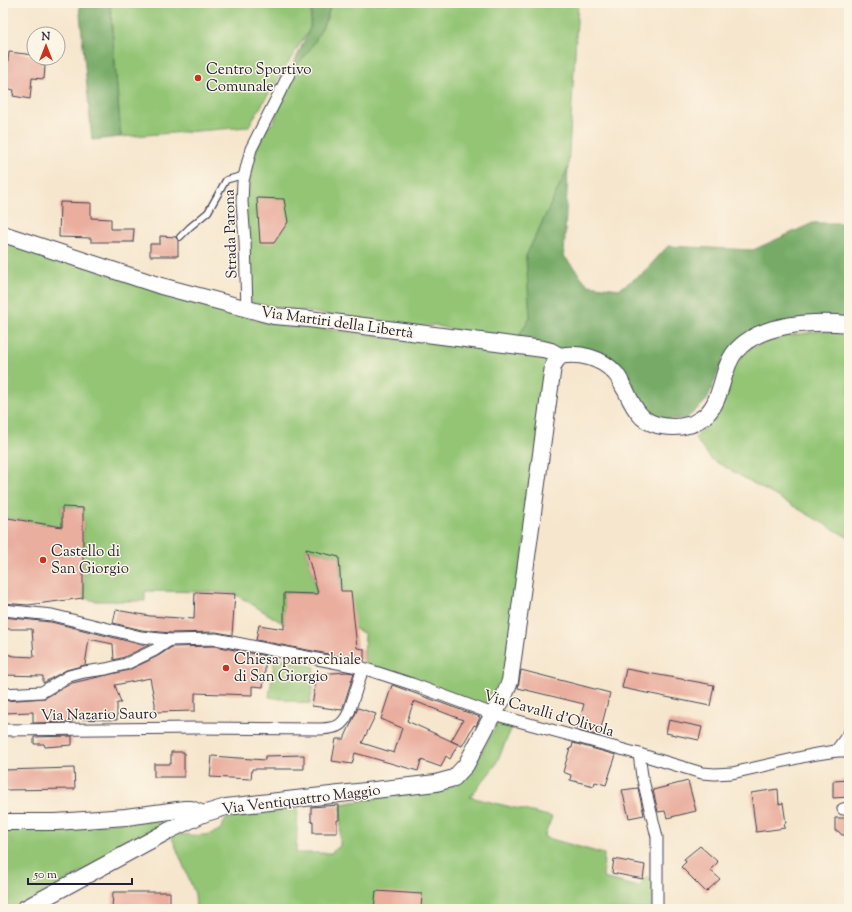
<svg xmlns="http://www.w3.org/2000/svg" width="852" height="912" font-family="'Sorts Mill Goudy',serif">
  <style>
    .green { fill: #93c575; stroke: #5a7458 }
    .forest { fill: #76aa66; stroke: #4c6650 }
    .building { fill: #eaae9f }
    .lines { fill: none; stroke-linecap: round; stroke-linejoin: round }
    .lane-casing { stroke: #423f51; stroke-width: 8 }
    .street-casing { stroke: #423f51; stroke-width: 13 }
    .secondary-casing { stroke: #423f51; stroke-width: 18 }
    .lane { stroke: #fff; stroke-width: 5.5 }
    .street { stroke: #fff; stroke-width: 11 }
    .secondary { stroke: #fff; stroke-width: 16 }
    .poi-dot { fill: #c8321e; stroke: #fcf5e5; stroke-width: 1.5 }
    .labels { text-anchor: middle; stroke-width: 3; stroke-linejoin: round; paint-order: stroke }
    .poi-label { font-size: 15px; fill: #22223b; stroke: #fcf5e5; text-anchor: start }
    .street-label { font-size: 15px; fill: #22223b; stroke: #fcf5e5 }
  </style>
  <rect width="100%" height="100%" fill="#fcf5e5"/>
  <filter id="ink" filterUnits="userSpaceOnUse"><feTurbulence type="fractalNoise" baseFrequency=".025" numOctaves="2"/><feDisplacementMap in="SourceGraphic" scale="8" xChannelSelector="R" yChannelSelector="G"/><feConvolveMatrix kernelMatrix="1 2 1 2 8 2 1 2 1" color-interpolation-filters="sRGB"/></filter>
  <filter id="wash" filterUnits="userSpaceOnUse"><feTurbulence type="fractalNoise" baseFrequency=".012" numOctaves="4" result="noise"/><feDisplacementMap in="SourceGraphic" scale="16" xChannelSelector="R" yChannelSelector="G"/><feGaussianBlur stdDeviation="0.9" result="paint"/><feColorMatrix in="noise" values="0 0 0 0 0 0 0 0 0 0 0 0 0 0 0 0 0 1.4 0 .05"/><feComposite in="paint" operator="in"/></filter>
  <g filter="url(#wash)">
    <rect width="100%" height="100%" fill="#f6e6cd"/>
    <g class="green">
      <polygon points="110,3 312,3 310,28 248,127 121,137"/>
      <polygon points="331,3 578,3 568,168 526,256 530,317 515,343 502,334 452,330 435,325 406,327 251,303 242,202 261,133 274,122 290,72 312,46 327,19"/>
      <polygon points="3,241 263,322 533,353 546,360 549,370 505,680 499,694 483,707 364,663 365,634 354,628 341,591 339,557 306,549 318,594 284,593 284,624 235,594 218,592 145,591 145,601 96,601 83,598 83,508 62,507 62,527 8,518 3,521"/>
      <polygon points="821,331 849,335 849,538 711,459 695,438 721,410 732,367 749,349 779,337"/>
      <polygon points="275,657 315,667 310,704 269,697"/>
      <path d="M500,719L513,725L495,766L470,797L552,817L544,837L604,854L603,878L639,887L647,876L653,880L654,909H196L195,894L170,833C184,834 206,839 219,830C222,828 224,822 226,819L298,807L296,853H331L340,846L341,804L404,794L477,760Z"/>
      <polygon points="186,815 14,909 3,909 3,830 13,830 79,826"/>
    </g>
    <g class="forest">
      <polygon points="79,3 110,3 121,137 92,140"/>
      <path d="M312,3H331C324,29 310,54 290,72L310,28Z"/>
      <polygon points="568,168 564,256 588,285 619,289 642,274 668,246 753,250 813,223 849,223 849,319 803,318 723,360 707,400 687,418 662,420 646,409 632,393 615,362 515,343 530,317 526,256"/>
    </g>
    <g id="blocks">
      <g class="building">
        <polygon points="9,52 34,55 34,58 42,58 42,65 45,66 44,79 32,78 30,99 13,96 14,90 5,88"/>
        <polygon points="257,198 284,199 288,222 274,243 260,243"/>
        <polygon points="60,202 91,203 91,218 111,219 111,229 134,229 133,242 91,242 91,238 59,237"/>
        <polygon points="160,236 176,237 178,240 178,256 150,256 150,244 160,244"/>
        <polygon points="62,507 83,508 83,598 28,605 3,603 3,521 8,518 62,527"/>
        <polygon points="306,549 339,557 341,591 351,591 357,648 364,649 364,661 256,640 259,625 284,629 284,593 318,594"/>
        <polygon points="195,592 235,594 232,635 216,632 170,633 142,630 113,623 116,610 150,616 194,619"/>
        <polygon points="3,617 51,622 139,644 149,645 124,657 114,660 113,644 89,639 85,665 66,670 43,683 43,676 3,675 3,653 14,656 34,657 32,629 3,629"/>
        <polygon points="215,646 265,656 265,670 263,687 252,686 252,695 195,693 195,711 155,712 155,703 150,678 115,685 121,703 117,703 117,720 72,719 72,722 33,723 33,712 3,713 3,701 45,698 72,683 129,670 158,656 172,647"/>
        <polygon points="626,669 714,685 710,706 622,688"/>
        <polygon points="521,670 610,693 599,736 577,730 584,704 518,688"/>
        <polygon points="347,672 354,673 342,710 312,706 317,674"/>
        <polygon points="392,685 480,717 476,726 474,725 462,746 451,741 463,720 414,701 407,721 458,744 450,759 446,756 441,767 421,760 418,771 355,753 352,764 332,761 336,739 344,739 358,708 376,714 362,743 394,753 402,728 381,719"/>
        <polygon points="669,720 702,727 699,740 666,733"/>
        <polygon points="72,736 72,745 45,747 44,744 34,744 34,737"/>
        <polygon points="573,743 616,755 606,785 595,782 594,786 570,780 571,775 563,772 570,748 572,748"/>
        <polygon points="171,752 184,752 184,777 154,777 154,764 171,764"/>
        <polygon points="304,755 304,769 252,769 251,779 210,777 212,756 265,760 265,756"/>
        <polygon points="74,768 75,789 3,790 3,770"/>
        <polygon points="849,780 849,797 833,798 833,781"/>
        <polygon points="688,781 696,811 667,818 665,811 658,812 653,790"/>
        <polygon points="638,788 644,815 629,818 622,790"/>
        <polygon points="778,789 779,804 783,803 786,823 784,824 785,828 756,832 751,793"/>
        <polygon points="339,805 339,820 337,820 337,833 313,833 313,821 311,822 311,807"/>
        <polygon points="835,818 849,818 849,835 842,835 838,831 835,831"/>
        <polygon points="700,846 718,862 710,870 720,879 706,892 681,867 686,862 684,859"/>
        <polygon points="614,859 645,865 643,879 612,873"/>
        <polygon points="376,891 422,894 421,909 374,909"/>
        <polygon points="113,892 170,892 170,908 112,909"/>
      </g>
    </g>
  </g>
  <g filter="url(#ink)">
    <use href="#blocks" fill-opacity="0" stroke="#423f51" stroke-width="1"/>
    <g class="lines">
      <g class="lane-casing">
        <polyline id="lane" points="180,237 190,227 208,212 226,180 244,175"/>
      </g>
      <g class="street-casing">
        <g id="street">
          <polyline points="247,309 245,241 242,202 243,181 251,149 290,72"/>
          <polyline points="3,610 52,615 141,637 170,640 216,639 363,668 412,684 493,714 639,754 702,773 715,774 732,773 811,755 836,751 849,751"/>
          <polyline points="3,694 42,692 69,676 84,672 106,669 126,664 155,650 170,640"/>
          <path d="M3,730L196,728L321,729C336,728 342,727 349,712L363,668"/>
          <polyline points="836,751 849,733"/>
          <polyline points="639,754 642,776 657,837 657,909"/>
          <polyline points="843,809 849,808"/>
        </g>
      </g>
      <g class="secondary-casing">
        <g id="secondary">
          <polyline points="3,234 161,286 274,316 309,319 543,349 551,351 560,356"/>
          <path d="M560,356C579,352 602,358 615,373C620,378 622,386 626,391C630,400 635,410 642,417C653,427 674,429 688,425C692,425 695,422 699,420C724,406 719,372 735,352C760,322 814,321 849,324"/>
          <polyline points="3,822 56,822 126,817 185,809 191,809 203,814 226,807 436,783 454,778 466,765 493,714 503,699 510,681 553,366 556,361 560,356"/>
          <polyline points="24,909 168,831 203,814"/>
        </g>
      </g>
      <use href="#lane" class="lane"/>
      <use href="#street" class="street"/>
      <use href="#secondary" class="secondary"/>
    </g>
  </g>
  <g class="poi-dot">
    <circle cx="198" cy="78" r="4"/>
    <circle cx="43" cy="560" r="4"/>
    <circle cx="226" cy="668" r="4"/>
  </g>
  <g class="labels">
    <g class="poi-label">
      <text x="206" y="74">Centro Sportivo<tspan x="206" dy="17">Comunale</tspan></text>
      <text x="51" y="556">Castello di<tspan x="51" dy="17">San Giorgio</tspan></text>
      <text x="234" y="664">Chiesa parrocchiale<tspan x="234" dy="17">di San Giorgio</tspan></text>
    </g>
    <g class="street-label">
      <text transform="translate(230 234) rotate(-92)" y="5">Strada Parona</text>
      <text transform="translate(337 322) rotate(8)" y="5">Via Martiri della Libertà</text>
      <text transform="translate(549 713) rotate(16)" y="5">Via Cavalli d'Olivola</text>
      <text transform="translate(99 714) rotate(-1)" y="5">Via Nazario Sauro</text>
      <text transform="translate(301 799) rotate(-7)" y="5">Via Ventiquattro Maggio</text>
    </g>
  </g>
  <rect width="852" height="912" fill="none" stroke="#fcf5e5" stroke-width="16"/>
  <g transform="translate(46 46)"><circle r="19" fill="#fcf5e5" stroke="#a5a1a1"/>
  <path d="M0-3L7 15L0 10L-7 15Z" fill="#c8321e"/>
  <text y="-6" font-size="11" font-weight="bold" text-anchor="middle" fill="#22223b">N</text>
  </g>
  <path d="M28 878v6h104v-6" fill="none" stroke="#22223b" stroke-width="2"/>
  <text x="34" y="878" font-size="12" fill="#22223b" stroke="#fcf5e5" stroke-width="3" paint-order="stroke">50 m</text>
</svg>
